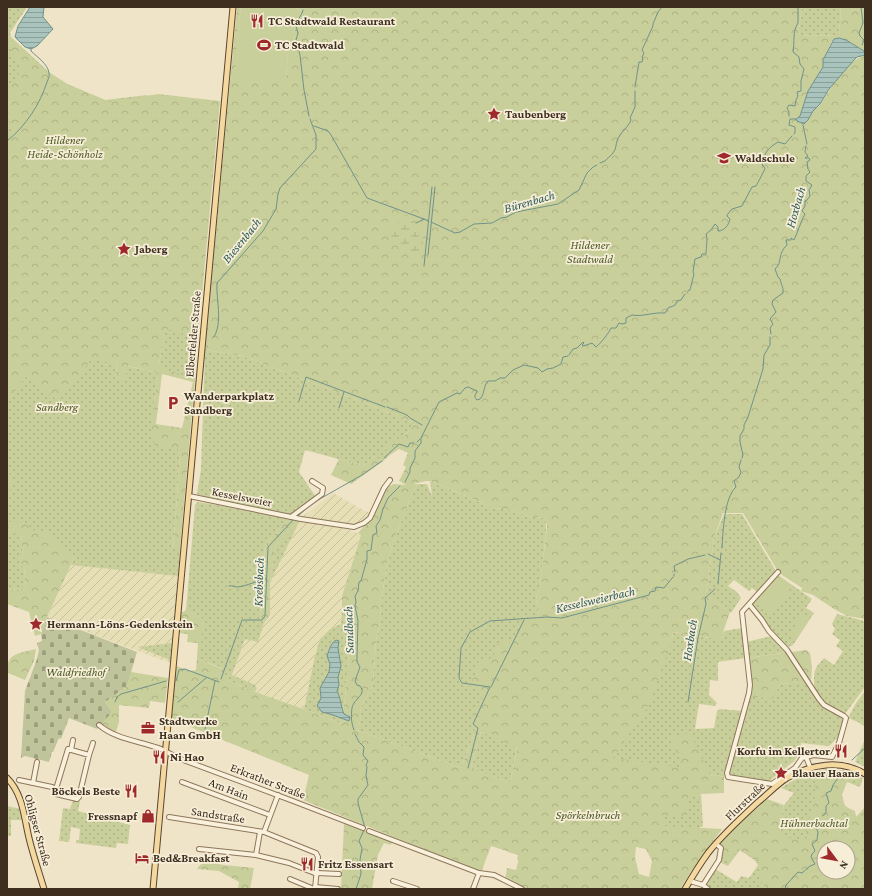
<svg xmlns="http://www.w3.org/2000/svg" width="872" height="896" font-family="'Crimson Pro',serif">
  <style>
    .farmland { fill: url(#farmland-furrows) }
    .green { fill: url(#green-dots) }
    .forest { fill: url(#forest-crowns); fill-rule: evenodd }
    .wetland { fill: url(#wetland-marsh) }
    .cemetery { fill: url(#cemetery-stones) }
    .pitch { fill: #c9cf9b }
    .water { fill: url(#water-rules); stroke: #6f938a }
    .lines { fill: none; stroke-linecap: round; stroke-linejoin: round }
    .stream { stroke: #6f938a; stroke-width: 1 }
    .minor-casing { stroke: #8d765c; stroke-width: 6 }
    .major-casing { stroke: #5b4430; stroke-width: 7 }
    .minor { stroke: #faf1dc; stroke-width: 4 }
    .major { stroke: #f3d9a0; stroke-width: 5 }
    .labels { text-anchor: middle; stroke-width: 3.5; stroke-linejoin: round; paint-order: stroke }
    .poi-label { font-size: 12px; font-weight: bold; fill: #3d2e20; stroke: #f7eed8; text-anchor: start }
    .park-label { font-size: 12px; font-style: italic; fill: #4d5a26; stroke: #f7eed8 }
    .street-label { font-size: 12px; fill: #3d2e20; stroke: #f7eed8 }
    .water-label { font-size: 13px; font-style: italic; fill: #2f5d5a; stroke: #f7eed8 }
  </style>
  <defs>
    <pattern id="farmland-furrows" width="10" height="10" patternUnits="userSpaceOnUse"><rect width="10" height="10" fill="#e6deb5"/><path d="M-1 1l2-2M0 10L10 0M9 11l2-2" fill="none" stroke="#c6bf9b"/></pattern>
    <pattern id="green-dots" width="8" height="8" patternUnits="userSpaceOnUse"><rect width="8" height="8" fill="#c9cf9b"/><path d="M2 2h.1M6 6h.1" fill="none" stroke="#aeb285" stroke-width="1.8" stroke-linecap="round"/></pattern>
    <pattern id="forest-crowns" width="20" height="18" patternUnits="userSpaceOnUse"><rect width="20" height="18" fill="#c9cf9b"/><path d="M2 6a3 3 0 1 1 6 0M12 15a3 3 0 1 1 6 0" fill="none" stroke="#aeb285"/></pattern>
    <pattern id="wetland-marsh" width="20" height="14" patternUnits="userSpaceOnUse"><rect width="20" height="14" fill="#c9cf9b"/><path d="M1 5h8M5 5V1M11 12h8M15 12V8" fill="none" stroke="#aeb285"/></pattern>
    <pattern id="cemetery-stones" width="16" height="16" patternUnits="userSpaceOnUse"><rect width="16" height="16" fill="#bfc49a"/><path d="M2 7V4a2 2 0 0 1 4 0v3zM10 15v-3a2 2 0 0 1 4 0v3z" fill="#9ca07d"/></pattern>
    <pattern id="water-rules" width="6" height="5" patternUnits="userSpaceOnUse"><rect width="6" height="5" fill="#a9c4bc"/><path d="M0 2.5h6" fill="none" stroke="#8ba098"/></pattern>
  </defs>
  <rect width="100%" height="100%" fill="#f0e4c8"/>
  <g class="farmland">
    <polygon points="333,493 365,511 372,513 370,517 358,525 347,525 302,517"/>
    <polygon points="300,520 346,529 361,534 342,596 341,624 330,629 320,639 315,656 304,709 255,692 257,688 232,676 245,639 258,641 264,623 270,615 270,583"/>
    <polygon points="71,565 178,576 170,663 47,617"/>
  </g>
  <g class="green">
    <polygon points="7,7 27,7 10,33 11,37 50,73 65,83 105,100 147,95 151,139 52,354 118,363 115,377 124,379 127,366 158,373 154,401 155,449 178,449 180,454 173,548 180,549 178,576 71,565 74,558 21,534 23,556 19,559 19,564 24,567 26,590 7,589 7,534 21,534 7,533"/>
    <polygon points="802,7 841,7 839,36 798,35"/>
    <polygon points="166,328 198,338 195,379 158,368"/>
    <polygon points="205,350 243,356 416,423 404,436 385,447 390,455 382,462 374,456 364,466 305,450 299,472 316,497 293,515 205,497 197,494 201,469"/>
    <polygon points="430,481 494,508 510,510 528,516 543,518 546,521 546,533 540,586 536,599 539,614 672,638 673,632 710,638 721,638 724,631 742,628 746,658 718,662 718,681 710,680 709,695 717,703 715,706 699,704 695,729 714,728 717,711 720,709 743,711 724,777 710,774 695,796 701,794 703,827 700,827 700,829 658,828 560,869 517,860 518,855 508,852 522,803 543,702 482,700 475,731 461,768 357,730 361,719 360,713 362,705 373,685 376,641 381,617 380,609 387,564 393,543 412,494 418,484 427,484 432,496"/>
    <path d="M197,502L211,504L289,518L265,545L260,617L264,623L258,642L245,639L232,675L253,684L257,688L255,692L225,679V670C218,666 208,663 199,660L203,620C199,614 191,615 186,610L195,505Z"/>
    <polygon points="724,514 742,514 777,573 758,593 752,588 749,591 734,580 728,586 725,584 737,592 741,598 731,613 706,594 714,538"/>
    <polygon points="300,520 270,583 275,548 276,545"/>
    <polygon points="778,575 812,599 806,608 814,613 793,645 788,647 786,646 770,630 751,605"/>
    <polygon points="342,609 349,638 348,669 342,724 304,709 315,656 320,639 330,629 341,624"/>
    <path d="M837,614L865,621V687L845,714C830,708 814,699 814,680C814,678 814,673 815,671C816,666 821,662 824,658L834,665L843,651L836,646L840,640L832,634L835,629L832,624Z"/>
    <polygon points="772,636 788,652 748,658 746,642"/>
    <polygon points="172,643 170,660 138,647"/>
    <polygon points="806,682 818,700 842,716 844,720 840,736 829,746 801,743 800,754 794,761 768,782 731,776 729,773 750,696 777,690 779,684"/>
    <polygon points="865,691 865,727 858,722 848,718 856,703"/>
    <polygon points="481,732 491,735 517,747 510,783 473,769 471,767"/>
    <polygon points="865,739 865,767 855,762"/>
    <path d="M832,769L844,771L832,801L847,807L860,820L848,848H824L767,889H709L704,885L715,869L737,882L741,876L749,878L758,865L753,858L740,850L728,866L719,862L723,841L782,835L779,826L784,805L794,793L781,788C798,777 811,769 832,769Z"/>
    <polygon points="845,770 860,776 863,778 860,787 847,782"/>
    <polygon points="73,800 80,801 78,811 130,825 128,844 117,843 116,848 76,843 76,840 79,840 80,829 71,827 69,842 59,841 63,808 70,809"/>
    <polygon points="7,806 21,809 22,820 11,820 11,836 7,836"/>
  </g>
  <g class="forest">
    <path d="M237,7H241L237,37L286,79L288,52L295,35V25L301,10L292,7H802L798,35L839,36L841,7H865V52L846,40L832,41L823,60V67L808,91L800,116L796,118L804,124C808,120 809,115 813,111C815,109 818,107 820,105C832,87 844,62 865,55V619L847,616L834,609L813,595L801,591L802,588L779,573L743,513H723L714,538L706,594L730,612L721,638L717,639L673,632L670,648L647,708L613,758L685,768L668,737L690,733L709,774L724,777V793L701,794L688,799L686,816L662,815L664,826L722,829L690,873L680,889H529L505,880L507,868L516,870L520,855L491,846L482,870L477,871L303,800L309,775L171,719L176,666L190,671L196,670L198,643L187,642L188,634L180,633L181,613L186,610C191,615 199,614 203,620L200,660L225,670V679L255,692L304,709L342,724L348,669L349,638L342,609V596L361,535L358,533L374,515L387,487L394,484L406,485L399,481L406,467L403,465L408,453L399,449L390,455L384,447L404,436L416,423L243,356L205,350ZM426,481H430L494,508L510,510L528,516L543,518L546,521L547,526L540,586L536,599L539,614L535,617H525C519,629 516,643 500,641L498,643L493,657L487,660L478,658L477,659C478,669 474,678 469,686L481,690L482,700L470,721L472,727L475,731L461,768L357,730L361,719L360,713L362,705L373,685L376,641L381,617L380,609L387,564L393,543L412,494L418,484H413ZM481,732L491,735L517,748L510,783L474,769L471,767ZM636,847L646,849L652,861L649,877L639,874L635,857Z"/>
    <path d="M7,24L10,38L47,71L69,85L110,102L158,94L220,101L198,338L166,329L158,367L195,379L180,549H173L180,454L178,449H155L152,430L154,401L158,373L128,366L125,379L115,377L118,363L91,360L58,401L28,375L7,400V137L16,130L7,118V91L21,70L7,42ZM162,374L193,382L182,428L156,424Z"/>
    <polygon points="374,456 382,462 351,484 331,475 339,459 364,466"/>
    <polygon points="7,473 12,475 7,519"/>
    <polygon points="289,518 300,520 276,545 275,548 270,583 270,615 264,623 260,617 265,545"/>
    <polygon points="21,521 36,532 46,531 74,558 47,617 41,634 35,636 29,612 7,604 7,589 26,590 24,567 19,564 19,559 23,556 21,534 7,534 7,522"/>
    <path d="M36,649L34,661L25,680L8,673C4,653 21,653 36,649Z"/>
    <polygon points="806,650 810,653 812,667 811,682 779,684 777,690 772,699 750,696 748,658"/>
    <polygon points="131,672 168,678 165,703 150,701 149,708 119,705 119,722 116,732 100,724 112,712 105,702 127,686"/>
    <path d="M845,770L847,782L842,795L844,803L846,807L855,811L856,817L865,807V889H767L760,880L759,863L738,849L729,861L717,847L740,823L767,799L784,805L779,826L783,837L799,839L807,838L808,835L805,830L814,807L816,771ZM824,848H848V872H824Z"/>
    <polygon points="344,824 358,828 392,842 391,845 384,843 378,855 372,889 341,889"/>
    <polygon points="206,862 224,865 254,868 250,889 238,889 239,882 219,871 197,869 200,865"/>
  </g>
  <path class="wetland" d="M405,215C413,215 420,227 422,234C424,240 422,248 420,254L412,256L407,255L405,254L404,246L387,233Z"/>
  <polygon class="cemetery" points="47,617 137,652 127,686 105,702 112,712 97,729 69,718 61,739 59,738 53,752 52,752 49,762 25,756 21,758 25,691 37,659 39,650 37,643 42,641 41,634"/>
  <g class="pitch">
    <polygon points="241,7 292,7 301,10 295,25 295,35 288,52 286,79 235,79 237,37"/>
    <polygon points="777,578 779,578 789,588 790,592 772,612 770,613 758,599"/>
    <polygon points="803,613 810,618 796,640 789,635"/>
  </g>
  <g class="water">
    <polygon points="30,7 44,7 43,17 53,29 37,46 31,49 25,47 15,37 18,26"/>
    <polygon points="839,38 846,40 864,51 865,55 857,57 854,60 829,89 820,104 813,111 808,120 804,124 797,121 796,119 800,116 808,91 823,67 823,60 833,41 834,39"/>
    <path d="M336,640L339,641L338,648L341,666L338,677L339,685L337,691C340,695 341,707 344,714L350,717L349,721C340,718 332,714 322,712L317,706L321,698L320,688L329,672L330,664L327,656C329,650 331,643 336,640Z"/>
  </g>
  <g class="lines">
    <g class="stream">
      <polyline points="861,7 863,23 859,33 860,36 864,40 862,45"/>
      <polyline points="303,10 302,13 297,22 296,26 298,33 296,40 300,55 304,90 309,116"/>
      <polyline points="635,87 639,62 642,62 643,59 642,57 644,53 642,50 653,26 653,24 658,12 662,7"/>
      <path d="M789,116V112L787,108L789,105L795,106L796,100L798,96L797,92L801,91V81L804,69L800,64L799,57L793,52C795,42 792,32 798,23V7"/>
      <polyline points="803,125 807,144"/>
      <polyline points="314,126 328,131 331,135 367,198 424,219"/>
      <polyline points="794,134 795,133 795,127 789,125 790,119 796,119"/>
      <path d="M7,141C26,126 40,104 47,82C48,79 50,76 49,73C48,64 37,57 31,51V49"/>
      <path d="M600,163L605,161C607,158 611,156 613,153C616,150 616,144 617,141C620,132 628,128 631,120L630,118L635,107V91"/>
      <polyline points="431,222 455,233 460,232 474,224 492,223 501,218 507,217 516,212 558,204 579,190 587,173 593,167 597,165"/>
      <polyline points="416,223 424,219 428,221"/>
      <polyline points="428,255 435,187"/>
      <polyline points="424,266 432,187"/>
      <path d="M688,291L690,290L694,274L693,272L695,259L701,257L702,254H706C706,247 708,240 706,234L711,230L715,224L718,227V231C724,231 729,225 730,219L727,216V215L732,209L742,206L752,187L756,186C757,184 765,170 765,168L762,165C764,161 764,159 765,155C768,148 772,146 778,142L785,144L792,136"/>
      <path d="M771,334L770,328L773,324L770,319L776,312L772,304L773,300L783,293C784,289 781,284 780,279L778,277L775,269C783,262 777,254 787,245L786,240H791V238L794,240C798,232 800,223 805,214L802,211L805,206V201L807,200L810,196L809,190L812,185L806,181V176L810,172L808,169L807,162L810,160L809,158H805L808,156L805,152L806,146"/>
      <path d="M214,337C223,322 216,300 217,283L263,231L276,209L278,194L280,188L316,149V135L310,119"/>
      <path d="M569,355L573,349L577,348L583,342L584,343L582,345L584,346L592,343L596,347C600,344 609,333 611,328H616L619,323L622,324L626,323V318L632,315C643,317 653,312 665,313L669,307H671L675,305L677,301L681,300L685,294"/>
      <polyline points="299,401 306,377 385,407"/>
      <polyline points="387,407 407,415 410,418 422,425"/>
      <polyline points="339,408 344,392"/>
      <polyline points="417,442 420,439"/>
      <polyline points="384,458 399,444 408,447 410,443 414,443"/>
      <polyline points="742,458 743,455 740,442 740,436 744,429 744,425 748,417 763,369 764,355 770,345 770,337"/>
      <path d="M405,482L410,472V468L415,458V451L421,443V438L439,402L457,393L460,394L465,388L468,387L477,391C476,394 473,396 477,400L480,399C485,394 483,386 488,381H495L500,378H505L513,370L524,365L538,368L542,372L547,369L553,368L561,364L563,357L568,356"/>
      <polyline points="311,504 362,475 382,461"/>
      <polyline points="298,516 309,506"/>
      <path d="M722,548C723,532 724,498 736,487L734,481L739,477L741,472L739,467L741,460"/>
      <polyline points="708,554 720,560"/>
      <polyline points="675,572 674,566 688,559 705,555"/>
      <polyline points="674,576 674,574"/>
      <polyline points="718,584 721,553"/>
      <path d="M229,586C233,585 234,587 238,587C246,586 258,581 266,578"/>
      <polyline points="221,679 242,620 262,620 265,616 268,547 294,519"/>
      <polyline points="176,681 179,670 185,669 219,682"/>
      <polyline points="491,687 524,620"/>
      <polyline points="115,702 117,697 121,694 166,681"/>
      <polyline points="178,702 206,678"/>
      <polyline points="688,702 698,638 706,604 705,598 715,589"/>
      <polyline points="205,729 215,681"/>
      <path d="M354,730C351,722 351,716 352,708C354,698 367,695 360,686L357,685L355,681L360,667L357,662V656L358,621L355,606L356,602L355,596L358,591L359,582L361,581L367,559V551L371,550L373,535L377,533L376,526L380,520L383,509L388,498L400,486"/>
      <polyline points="355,734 359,742 364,747 363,755 368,761 366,765 367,767 366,776 368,785 358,799 358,803 365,828 359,841 362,848 360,860 361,874 356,889"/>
      <polyline points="852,760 865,748"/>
      <polyline points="468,768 478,728 473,724 490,687 462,683 459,678 461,648 470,632 490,621 547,617 562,618 649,595 650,592 655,591 656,587 664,588 673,577"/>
      <polyline points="823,816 826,813 826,806 829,803 826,793 831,791 833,785 844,770"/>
      <polyline points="785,889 786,885 798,872 802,873 810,866 815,864 811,857 812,854 815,851 812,844 817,840 818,832 815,826 819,819"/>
    </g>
    <g class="minor-casing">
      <g id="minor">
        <polyline points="189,496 301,519 354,527 364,523 370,518 384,488 390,480"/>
        <polyline points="291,517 322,494 323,488 312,481"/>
        <polyline points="749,604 762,620 769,631 787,650 819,699 824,705 844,716 846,718 839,743 832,757 814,755 802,758 795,768 772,784 728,777 727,773 749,693 750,685 742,612 778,572"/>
        <path d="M99,725C114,738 137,741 155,747C163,749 170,754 178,758L293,801L363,828"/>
        <polyline points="71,750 73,740"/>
        <polyline points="89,755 93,743"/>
        <polyline points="806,757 810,767"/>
        <polyline points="19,780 52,787 56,789 56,794 77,799 79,797 89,755 68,749 56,789"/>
        <polyline points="182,782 270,815"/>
        <polyline points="33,783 37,762"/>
        <polyline points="169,817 264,832 316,853 318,857 315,889"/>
        <polyline points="369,831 479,873 494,875 522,889"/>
        <polyline points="264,832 278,795"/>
        <polyline points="199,849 256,855 289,863 317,874"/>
        <polyline points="256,855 260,832"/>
        <polyline points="317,873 339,874"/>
        <polyline points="290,879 314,889"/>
        <polyline points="393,881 417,889"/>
        <polyline points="690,881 703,885 719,860 721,848 716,844"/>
        <polyline points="703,885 708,889"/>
        <polyline points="315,887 338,889"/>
        <polyline points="473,889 479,873"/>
      </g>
    </g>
    <g class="major-casing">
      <g id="major">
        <path d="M7,778C23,794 24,817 29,838C33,855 39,872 44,889"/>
        <polyline points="153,889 233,7"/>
        <path d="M685,889C692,877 700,864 708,853C722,835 740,819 757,803C767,795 776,785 787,778C811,764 841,759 865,774"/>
      </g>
    </g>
    <use href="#minor" class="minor"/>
    <use href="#major" class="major"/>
  </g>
  <defs>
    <g id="restaurant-bare" transform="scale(1.08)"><path d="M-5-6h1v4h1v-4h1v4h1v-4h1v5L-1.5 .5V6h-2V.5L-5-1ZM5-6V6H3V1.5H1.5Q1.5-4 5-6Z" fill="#9e2a2b" stroke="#f7eed8" stroke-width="2.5" paint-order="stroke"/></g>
    <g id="stadium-bare" transform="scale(1.08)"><path d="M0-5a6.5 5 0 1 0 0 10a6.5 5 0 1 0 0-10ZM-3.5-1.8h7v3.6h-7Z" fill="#9e2a2b" stroke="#f7eed8" stroke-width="2.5" paint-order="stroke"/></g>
    <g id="sight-bare" transform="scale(1.08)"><path d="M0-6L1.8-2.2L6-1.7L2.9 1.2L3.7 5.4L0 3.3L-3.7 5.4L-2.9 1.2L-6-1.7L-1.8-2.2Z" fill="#9e2a2b" stroke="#f7eed8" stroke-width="2.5" paint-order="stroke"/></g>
    <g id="school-bare" transform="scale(1.08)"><path d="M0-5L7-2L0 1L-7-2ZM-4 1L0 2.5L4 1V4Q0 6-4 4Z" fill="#9e2a2b" stroke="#f7eed8" stroke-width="2.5" paint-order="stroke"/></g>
    <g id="parking-bare" transform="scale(1.08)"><path d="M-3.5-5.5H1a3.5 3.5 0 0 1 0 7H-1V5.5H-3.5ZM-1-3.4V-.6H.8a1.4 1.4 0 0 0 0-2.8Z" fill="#9e2a2b" stroke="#f7eed8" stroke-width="2.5" paint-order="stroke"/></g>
    <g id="office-bare" transform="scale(1.08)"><path d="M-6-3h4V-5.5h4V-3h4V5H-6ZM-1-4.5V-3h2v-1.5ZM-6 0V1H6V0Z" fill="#9e2a2b" stroke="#f7eed8" stroke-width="2.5" paint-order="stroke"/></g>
    <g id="shop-bare" transform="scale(1.08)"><path d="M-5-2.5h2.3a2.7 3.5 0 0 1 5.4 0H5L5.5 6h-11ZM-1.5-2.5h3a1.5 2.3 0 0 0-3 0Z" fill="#9e2a2b" stroke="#f7eed8" stroke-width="2.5" paint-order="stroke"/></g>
    <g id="hotel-bare" transform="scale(1.08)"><path d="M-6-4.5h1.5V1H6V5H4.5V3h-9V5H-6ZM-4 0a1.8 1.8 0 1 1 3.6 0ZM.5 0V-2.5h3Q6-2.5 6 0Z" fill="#9e2a2b" stroke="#f7eed8" stroke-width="2.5" paint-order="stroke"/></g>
  </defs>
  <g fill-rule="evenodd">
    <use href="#restaurant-bare" x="257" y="21"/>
    <use href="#stadium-bare" x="264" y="45"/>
    <use href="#sight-bare" x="494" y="114"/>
    <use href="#school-bare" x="724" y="158"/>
    <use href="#sight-bare" x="124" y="249"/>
    <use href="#parking-bare" x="173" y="403"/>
    <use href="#sight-bare" x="36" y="624"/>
    <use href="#office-bare" x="148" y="728"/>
    <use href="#restaurant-bare" x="841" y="751"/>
    <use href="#restaurant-bare" x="159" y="757"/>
    <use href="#sight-bare" x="781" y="773"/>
    <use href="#restaurant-bare" x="131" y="791"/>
    <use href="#shop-bare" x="148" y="816"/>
    <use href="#hotel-bare" x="142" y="858"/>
    <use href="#restaurant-bare" x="307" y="864"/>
  </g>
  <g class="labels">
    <g class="poi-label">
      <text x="268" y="25">TC Stadtwald Restaurant</text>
      <text x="275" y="49">TC Stadtwald</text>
      <text x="505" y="118">Taubenberg</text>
      <text x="735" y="162">Waldschule</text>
      <text x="135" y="253">Jaberg</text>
      <text x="184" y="400">Wanderparkplatz<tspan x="184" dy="14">Sandberg</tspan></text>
      <text x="47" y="628">Hermann-Löns-Gedenkstein</text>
      <text x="159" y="725">Stadtwerke<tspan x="159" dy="14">Haan GmbH</tspan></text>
      <text x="830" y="755" text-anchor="end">Korfu im Kellertor</text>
      <text x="170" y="761">Ni Hao</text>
      <text x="792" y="777">Blauer Haans</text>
      <text x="120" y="795" text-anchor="end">Böckels Beste</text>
      <text x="137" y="820" text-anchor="end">Fressnapf</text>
      <text x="153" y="862">Bed&amp;Breakfast</text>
      <text x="318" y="868">Fritz Essensart</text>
    </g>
    <g class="park-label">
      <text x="65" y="144">Hildener<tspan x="65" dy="14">Heide-Schönholz</tspan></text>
      <text x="590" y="249">Hildener<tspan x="590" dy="14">Stadtwald</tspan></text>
      <text x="57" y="411">Sandberg</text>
      <text x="76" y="676">Waldfriedhof</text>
      <text x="588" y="819">Spörkelnbruch</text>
      <text x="814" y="827">Hühnerbachtal</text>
    </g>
    <g class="street-label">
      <text transform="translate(193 334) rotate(-85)" y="4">Elberfelder Straße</text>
      <text transform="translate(242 497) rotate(11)" y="4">Kesselsweier</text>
      <text transform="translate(268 781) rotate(21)" y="4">Erkrather Straße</text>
      <text transform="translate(229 789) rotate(21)" y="4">Am Hain</text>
      <text transform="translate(745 801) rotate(-43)" y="4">Flurstraße</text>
      <text transform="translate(218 815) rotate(9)" y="4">Sandstraße</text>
      <text transform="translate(38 830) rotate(75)" y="4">Ohligser Straße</text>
    </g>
    <g class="water-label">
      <text transform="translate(529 201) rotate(-16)" y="5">Bürenbach</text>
      <text transform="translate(795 207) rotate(-74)" y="5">Hoxbach</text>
      <text transform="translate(241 240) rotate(-51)" y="5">Biesenbach</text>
      <text transform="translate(258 582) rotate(-88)" y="5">Krebsbach</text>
      <text transform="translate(595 599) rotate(-13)" y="5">Kesselsweierbach</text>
      <text transform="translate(348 630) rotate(-92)" y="5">Sandbach</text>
      <text transform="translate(689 640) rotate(-81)" y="5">Hoxbach</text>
    </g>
  </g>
  <rect width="872" height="896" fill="none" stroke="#3d2e20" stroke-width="16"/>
  <g transform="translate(836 860) rotate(122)"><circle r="19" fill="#f7eed8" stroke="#ada18e"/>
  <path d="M0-3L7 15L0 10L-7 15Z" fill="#9e2a2b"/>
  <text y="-6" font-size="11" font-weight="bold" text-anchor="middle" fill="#3d2e20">N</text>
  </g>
</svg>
